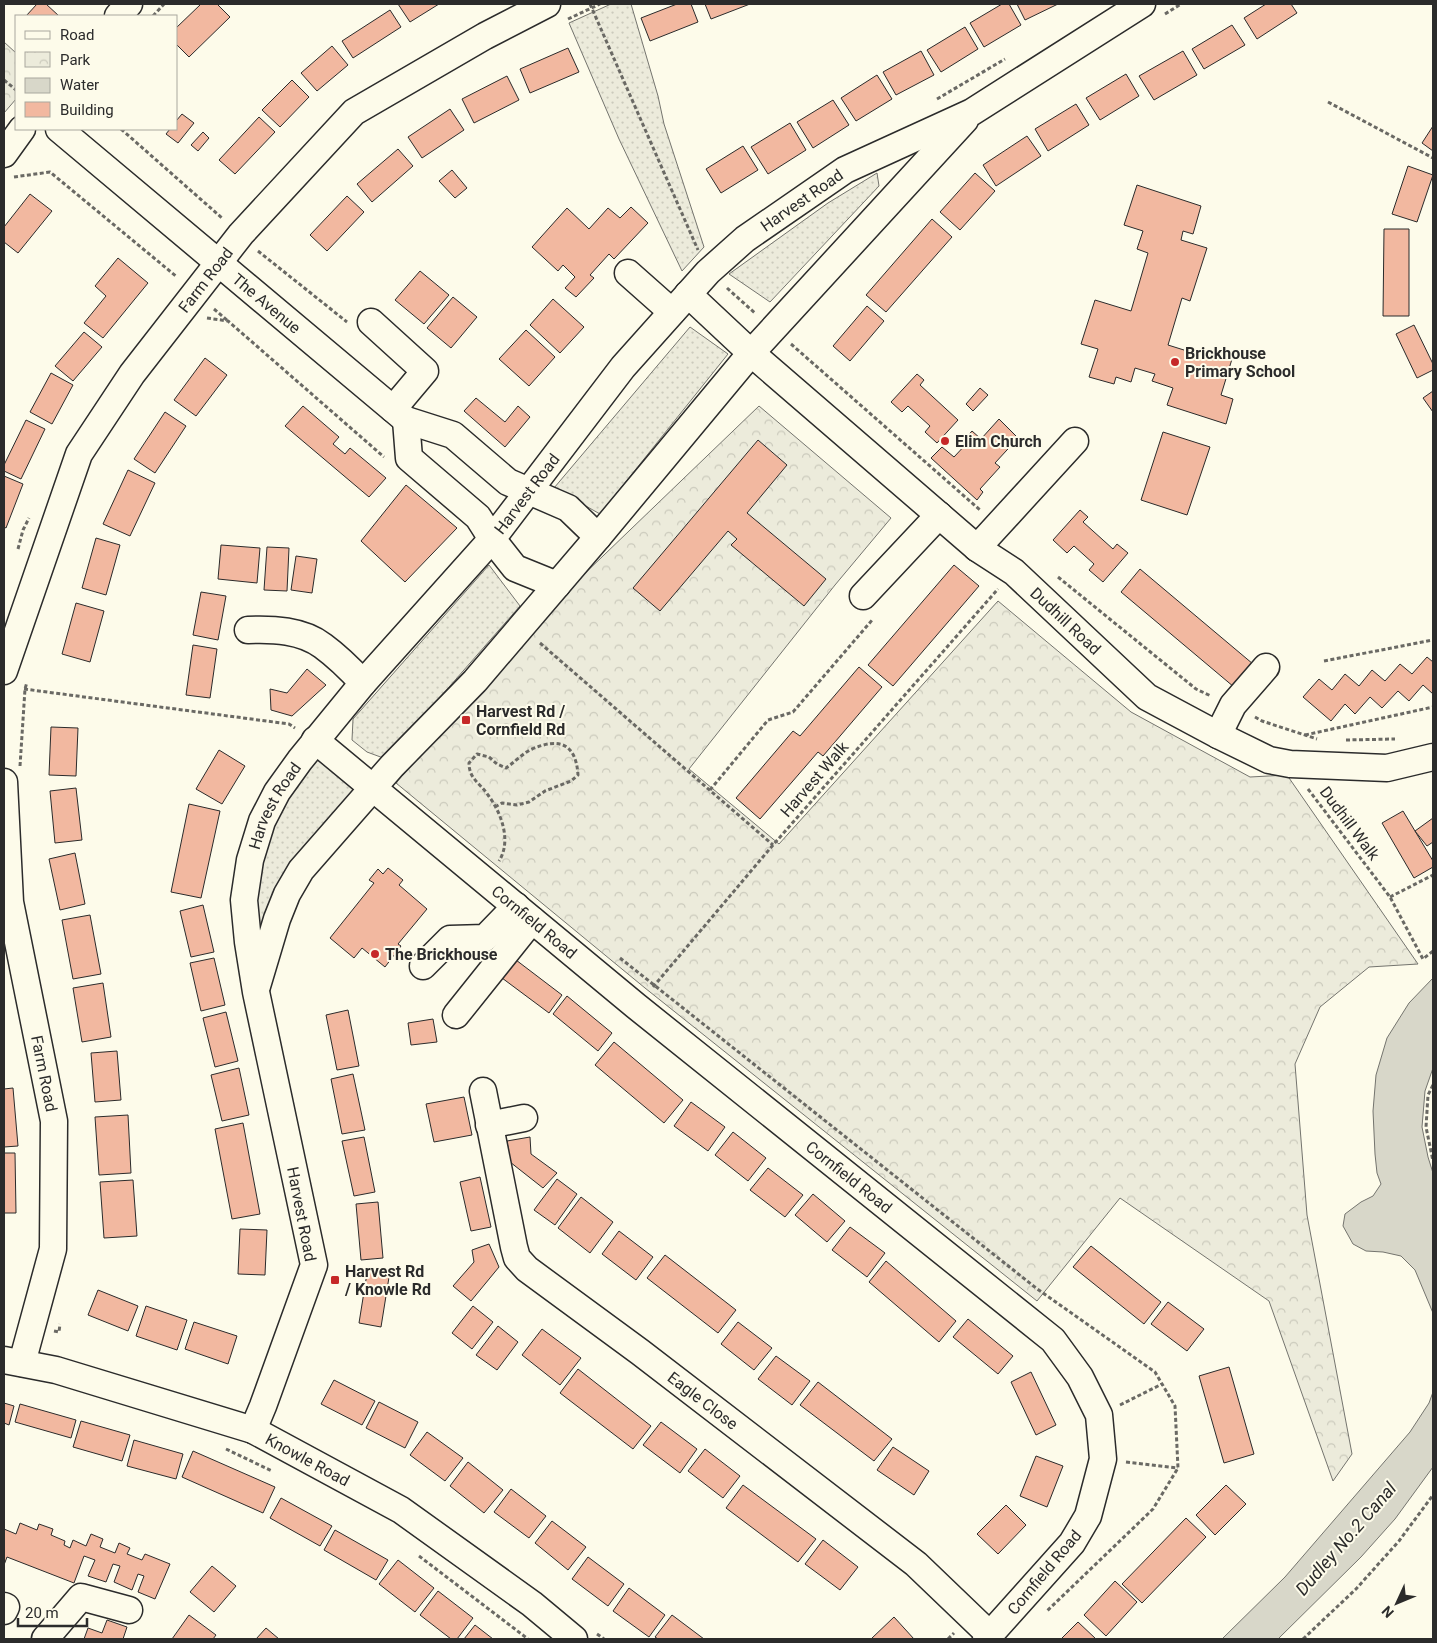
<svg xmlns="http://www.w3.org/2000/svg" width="1437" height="1643" font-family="Roboto,sans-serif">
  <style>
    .grass { fill: url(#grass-dots); stroke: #74746e }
    .park { fill: url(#park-crowns); stroke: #74746e }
    .water { fill: #d8d7c9; stroke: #74746e }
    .building { fill: #f2b8a0; stroke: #2b2b2b }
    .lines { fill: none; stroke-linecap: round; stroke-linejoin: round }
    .minor-casing { stroke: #2b2b2b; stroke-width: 29 }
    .path { stroke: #6a6964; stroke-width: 3; stroke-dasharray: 4 2.5; stroke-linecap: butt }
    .minor { stroke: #fdfbea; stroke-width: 26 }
    .poi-dot { fill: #c62828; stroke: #fdfbea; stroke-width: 2 }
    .labels { text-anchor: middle; stroke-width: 4; stroke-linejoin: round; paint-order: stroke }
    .street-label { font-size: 16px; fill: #2b2b2b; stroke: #fdfbea }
    .poi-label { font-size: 16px; font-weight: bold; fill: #2b2b2b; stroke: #fdfbea; text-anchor: start }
    .water-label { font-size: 18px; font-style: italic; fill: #2b2b2b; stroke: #fdfbea }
  </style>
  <defs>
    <pattern id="grass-dots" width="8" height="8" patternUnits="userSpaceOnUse" patternTransform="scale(1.25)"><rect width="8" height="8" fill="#ecebdb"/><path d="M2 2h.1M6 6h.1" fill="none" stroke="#cbcabc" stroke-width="1.8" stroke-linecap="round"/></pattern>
    <pattern id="park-crowns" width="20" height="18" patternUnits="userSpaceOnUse" patternTransform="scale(1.25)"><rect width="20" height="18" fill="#ecebdb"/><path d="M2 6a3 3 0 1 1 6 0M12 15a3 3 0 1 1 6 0" fill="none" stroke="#cbcabc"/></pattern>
  </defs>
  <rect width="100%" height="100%" fill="#fdfbea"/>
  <g class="grass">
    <polygon points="611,4 631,4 658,96 664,124 704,247 682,271 619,139 569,23"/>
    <polygon points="877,173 879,186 770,302 729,274 828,203"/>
    <polygon points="690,327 728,354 600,514 554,488"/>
    <polygon points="489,565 520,606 386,759 367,752 352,740 353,719"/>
    <polygon points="317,750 362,789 257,955 252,934 267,821"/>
  </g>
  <g class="park">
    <polygon points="4,42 16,53 16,99 4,113"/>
    <polygon points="759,406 891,518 835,585 689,769 779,844 998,601 1131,712 1250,777 1287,775 1418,964 1369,967 1320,1007 1295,1064 1307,1215 1352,1454 1333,1481 1269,1301 1120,1198 1037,1301 645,988 396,783 526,630"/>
  </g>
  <g class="water">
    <polygon points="1433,978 1433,1068 1425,1091 1422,1127 1428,1157 1433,1173 1433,1313 1415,1270 1401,1256 1383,1252 1366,1251 1353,1244 1343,1226 1345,1214 1361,1202 1373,1196 1381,1184 1377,1173 1375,1154 1373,1111 1376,1075 1387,1038 1409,1003"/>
    <polygon points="1433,1392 1433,1467 1395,1519 1361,1557 1278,1639 1222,1639 1285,1577 1410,1432 1429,1403"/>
  </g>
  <g class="building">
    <polygon points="37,4 46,4 59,16 26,16"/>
    <polygon points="201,4 217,4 230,17 189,57 176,44 176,28"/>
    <polygon points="398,4 439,4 410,22"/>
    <polygon points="677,4 691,4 698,22 650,41 641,18"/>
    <polygon points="705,4 750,4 711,19"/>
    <polygon points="1002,4 1009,4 1021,25 984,47 970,23"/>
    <polygon points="1017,4 1058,4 1025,20"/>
    <polygon points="1266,4 1291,4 1297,13 1257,39 1244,18"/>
    <polygon points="390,10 401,27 353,58 342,41"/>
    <polygon points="1232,25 1245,45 1204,69 1192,49"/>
    <polygon points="965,27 978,49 941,72 927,50"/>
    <polygon points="332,46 348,65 317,91 301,73"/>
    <polygon points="568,48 579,72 530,93 520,69"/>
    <polygon points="921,51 934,75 896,95 883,72"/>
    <polygon points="1183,51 1197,75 1154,100 1139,76"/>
    <polygon points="1126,74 1139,96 1100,120 1086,98"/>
    <polygon points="877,75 892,99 856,121 841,98"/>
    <polygon points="507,76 519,100 474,123 462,99"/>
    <polygon points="292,80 309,97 280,127 262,110"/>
    <polygon points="833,100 849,125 813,148 797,122"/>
    <polygon points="1076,104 1089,125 1048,151 1035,129"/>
    <polygon points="450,109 464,130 422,158 408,137"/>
    <polygon points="182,114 194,123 178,143 166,134 170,129 176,129 176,121"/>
    <polygon points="259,117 275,132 235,174 219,160"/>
    <polygon points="790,123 806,150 768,174 751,147"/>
    <polygon points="1433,126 1433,151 1422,143"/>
    <polygon points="203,132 209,138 198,151 191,145"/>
    <polygon points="1027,136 1041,156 996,186 983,165"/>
    <polygon points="743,146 758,170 721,193 706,169"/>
    <polygon points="398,149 413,166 372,202 357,184"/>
    <polygon points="1408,166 1433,175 1417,222 1392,214"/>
    <polygon points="452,170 467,188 455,198 439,181"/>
    <polygon points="975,173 995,191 960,230 940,212"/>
    <polygon points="1137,185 1201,206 1193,234 1183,231 1181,240 1207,248 1190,301 1182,298 1168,345 1203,356 1205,351 1232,359 1221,395 1233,399 1226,424 1167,405 1173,388 1152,381 1155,374 1135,368 1131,382 1116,377 1114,384 1089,377 1098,349 1081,344 1095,300 1131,311 1148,253 1137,249 1143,231 1124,225"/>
    <polygon points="30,194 52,211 18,253 4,242 4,227"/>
    <polygon points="347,196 364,212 327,251 310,235"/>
    <polygon points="631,207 648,223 614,259 609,254 590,275 594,278 576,297 565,288 575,277 563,265 558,271 532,247 567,208 589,229 608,208 620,218"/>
    <polygon points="932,219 952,237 886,312 866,295"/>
    <polygon points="1384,229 1409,229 1409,316 1383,316"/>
    <polygon points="118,258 148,283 103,338 84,323 106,296 95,286"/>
    <polygon points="420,271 449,295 424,324 395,300"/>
    <polygon points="453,297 477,317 451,348 427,328"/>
    <polygon points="553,299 584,327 560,353 530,325"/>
    <polygon points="867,306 884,321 850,361 833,346"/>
    <polygon points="1414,325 1433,364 1433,370 1417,378 1396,334"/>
    <polygon points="526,330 555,357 529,386 499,359"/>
    <polygon points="84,332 102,347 73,381 55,366"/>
    <polygon points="205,358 227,375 196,416 174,400"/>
    <polygon points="51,373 73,385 52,424 30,412"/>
    <polygon points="917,374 924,380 920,385 958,420 937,443 925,432 930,426 908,406 902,412 891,402"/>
    <polygon points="980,388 988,395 973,411 966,404"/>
    <polygon points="1433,391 1433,412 1423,398"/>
    <polygon points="476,398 505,422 518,406 530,417 505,447 464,411"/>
    <polygon points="303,406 339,437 333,444 345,454 350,448 386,478 369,497 285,426"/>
    <polygon points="165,412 186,426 155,473 134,459"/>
    <polygon points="999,419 1018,438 995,463 1000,467 980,489 983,492 977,500 931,458 942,447 954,457 968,442 965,439 972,431 981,439"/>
    <polygon points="26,420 45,429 21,479 4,471 4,465"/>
    <polygon points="1163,432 1210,447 1187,515 1141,500"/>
    <polygon points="758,440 787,465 747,513 826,579 804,606 731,545 737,539 728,531 660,611 633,588"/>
    <polygon points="128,470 155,483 130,536 103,524"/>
    <polygon points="4,476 23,484 6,528 4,527"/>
    <polygon points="406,485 457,528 405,582 361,541"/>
    <polygon points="1080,510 1088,517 1083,522 1113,549 1117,544 1128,553 1103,582 1089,570 1094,564 1074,546 1067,553 1053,540"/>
    <polygon points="96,538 120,545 106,595 82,588"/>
    <polygon points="221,545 260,548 257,583 218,579"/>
    <polygon points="267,547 289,548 287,591 264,590"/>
    <polygon points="296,556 317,559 312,593 291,590"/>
    <polygon points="954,565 979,586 893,686 868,665"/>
    <polygon points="1140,569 1253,664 1234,687 1121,592"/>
    <polygon points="201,592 226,596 218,640 193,635"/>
    <polygon points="76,603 104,611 90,662 62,654"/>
    <polygon points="193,645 217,649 210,698 186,695"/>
    <polygon points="1427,657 1433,662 1433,694 1423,685 1409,701 1398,691 1382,708 1370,697 1355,714 1345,704 1331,721 1303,697 1319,679 1332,690 1345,674 1359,686 1372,670 1385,681 1400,664 1412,674"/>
    <polygon points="859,667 882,687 823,756 818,752 760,819 736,798 793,731 800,736"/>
    <polygon points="307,669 326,685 292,716 271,710 270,689 287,693"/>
    <polygon points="51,727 78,728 76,776 49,775"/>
    <polygon points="219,750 245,766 222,804 196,789"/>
    <polygon points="76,788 82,840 55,843 50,791"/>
    <polygon points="189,804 220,811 201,898 171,892"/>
    <polygon points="1403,811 1433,861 1433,867 1414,878 1382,823"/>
    <polygon points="1433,818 1433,842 1427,846 1415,831"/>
    <polygon points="75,853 85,904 60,910 49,859"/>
    <polygon points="388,868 403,880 399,885 427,909 398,944 401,946 385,967 362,948 354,958 330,938 374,883 369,880 378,869 383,874"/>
    <polygon points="203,905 214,952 191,957 180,911"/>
    <polygon points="90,915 101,974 73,979 62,920"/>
    <polygon points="214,958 225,1005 201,1011 190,963"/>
    <polygon points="516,960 562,995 549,1013 502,978"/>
    <polygon points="103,983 111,1037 82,1042 73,988"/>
    <polygon points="567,996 612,1033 598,1051 553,1014"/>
    <polygon points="348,1010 359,1066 337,1070 326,1015"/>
    <polygon points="226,1012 238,1061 215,1067 203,1018"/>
    <polygon points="433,1019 437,1042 411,1045 408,1023"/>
    <polygon points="614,1042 683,1100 664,1123 595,1065"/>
    <polygon points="117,1051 121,1100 95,1102 91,1053"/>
    <polygon points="239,1068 249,1115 222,1121 211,1075"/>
    <polygon points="353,1074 365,1130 342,1134 331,1079"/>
    <polygon points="13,1088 18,1146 4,1147 4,1089"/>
    <polygon points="464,1097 472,1135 434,1142 426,1104"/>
    <polygon points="691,1102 725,1127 708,1151 674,1126"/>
    <polygon points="128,1115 131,1173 99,1175 95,1117"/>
    <polygon points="243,1123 260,1214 232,1219 215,1129"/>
    <polygon points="733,1132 766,1158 748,1181 715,1155"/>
    <polygon points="364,1137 375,1192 354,1196 342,1141"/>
    <polygon points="530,1137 531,1154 557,1173 543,1188 510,1162 507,1141"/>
    <polygon points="4,1153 15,1153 16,1213 4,1213"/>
    <polygon points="768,1168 803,1195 785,1217 750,1190"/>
    <polygon points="480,1177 491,1227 471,1231 460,1182"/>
    <polygon points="557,1179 577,1194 555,1225 534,1210"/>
    <polygon points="133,1180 137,1236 104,1238 100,1182"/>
    <polygon points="813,1194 845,1221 827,1242 795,1215"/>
    <polygon points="581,1197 613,1222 590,1253 558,1228"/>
    <polygon points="378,1202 383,1258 361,1260 356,1204"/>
    <polygon points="850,1227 885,1253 867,1277 832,1250"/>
    <polygon points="240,1229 267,1230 265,1275 238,1274"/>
    <polygon points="619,1231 653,1257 636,1280 602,1254"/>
    <polygon points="489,1244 499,1267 471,1301 453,1286 474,1262 472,1250"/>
    <polygon points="1091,1246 1161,1302 1144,1324 1073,1267"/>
    <polygon points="665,1255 736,1310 718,1333 647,1278"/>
    <polygon points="886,1261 956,1321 939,1342 869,1282"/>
    <polygon points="368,1267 390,1271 381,1327 359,1323"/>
    <polygon points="98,1290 138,1306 128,1331 88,1315"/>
    <polygon points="1168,1302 1204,1329 1187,1351 1151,1324"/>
    <polygon points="146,1306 187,1320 177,1350 136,1336"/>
    <polygon points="473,1306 493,1322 472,1349 452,1333"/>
    <polygon points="968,1319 1013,1356 998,1374 953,1337"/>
    <polygon points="194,1322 237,1336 228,1364 185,1349"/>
    <polygon points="738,1322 772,1348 754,1370 721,1344"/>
    <polygon points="498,1326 518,1342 497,1370 476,1355"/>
    <polygon points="542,1329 581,1358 560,1385 522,1355"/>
    <polygon points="776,1356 810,1381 792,1405 758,1379"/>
    <polygon points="1229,1367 1254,1454 1224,1463 1199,1376"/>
    <polygon points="578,1369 651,1426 633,1449 560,1393"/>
    <polygon points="1031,1372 1056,1425 1036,1435 1011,1382"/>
    <polygon points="334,1380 375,1401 362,1425 321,1404"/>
    <polygon points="818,1382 892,1439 874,1461 800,1405"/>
    <polygon points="379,1402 418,1422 405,1448 366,1428"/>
    <polygon points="4,1403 14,1406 9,1425 4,1423"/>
    <polygon points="20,1404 76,1420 71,1438 15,1422"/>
    <polygon points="81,1421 130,1435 122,1461 73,1447"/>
    <polygon points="661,1422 697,1449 680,1473 643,1445"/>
    <polygon points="427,1432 463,1458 445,1481 410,1455"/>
    <polygon points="134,1440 183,1454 176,1479 127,1466"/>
    <polygon points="893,1447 929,1471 914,1495 877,1470"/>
    <polygon points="705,1449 740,1476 723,1498 688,1471"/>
    <polygon points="193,1451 275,1487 263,1513 182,1477"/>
    <polygon points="1036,1456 1063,1466 1047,1507 1020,1496"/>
    <polygon points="468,1462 503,1490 484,1513 450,1486"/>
    <polygon points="743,1485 816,1539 798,1562 726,1508"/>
    <polygon points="1226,1485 1246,1504 1215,1535 1196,1515"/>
    <polygon points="511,1489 546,1516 529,1538 494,1512"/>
    <polygon points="281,1498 332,1526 320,1546 270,1518"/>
    <polygon points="1006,1505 1026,1525 998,1554 977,1534"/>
    <polygon points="1186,1518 1206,1537 1142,1603 1122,1584"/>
    <polygon points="552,1521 586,1547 568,1570 535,1543"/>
    <polygon points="20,1523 37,1530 39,1524 53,1529 51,1535 65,1541 64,1545 70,1548 73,1540 86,1546 91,1534 103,1539 100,1547 115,1553 119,1543 130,1548 127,1554 142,1560 145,1554 170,1564 155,1599 138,1592 144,1576 138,1574 132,1590 114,1582 120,1566 113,1564 106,1582 88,1576 95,1560 84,1556 74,1583 7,1557 4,1565 4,1529 16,1534"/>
    <polygon points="335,1530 388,1560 376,1580 324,1550"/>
    <polygon points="823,1540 858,1567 840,1590 805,1564"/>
    <polygon points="588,1557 624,1584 608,1606 572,1579"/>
    <polygon points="398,1560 434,1588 415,1612 379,1584"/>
    <polygon points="212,1566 236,1586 214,1612 190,1592"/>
    <polygon points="1115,1581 1137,1602 1106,1636 1084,1615"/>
    <polygon points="629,1588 665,1615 649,1637 613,1611"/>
    <polygon points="438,1591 473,1618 457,1639 451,1639 420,1615"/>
    <polygon points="189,1615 216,1635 213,1639 172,1639"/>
    <polygon points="672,1615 704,1639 658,1639 655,1637"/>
    <polygon points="894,1617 914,1639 871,1639"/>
    <polygon points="107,1620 127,1627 123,1639 84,1639 88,1628 102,1633"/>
    <polygon points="1078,1622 1096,1639 1061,1639"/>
    <polygon points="475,1625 493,1639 464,1639"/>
    <polygon points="266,1628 279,1639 256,1639"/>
  </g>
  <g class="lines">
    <g class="minor-casing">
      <g id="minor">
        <polyline points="118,16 129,4"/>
        <path id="s1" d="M59,129L406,420L453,435L508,482L568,508L598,537"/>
        <polyline points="4,154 22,129"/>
        <polyline points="628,273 672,312"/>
        <path id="s2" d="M688,294L751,353L977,548L1014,572L1147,697L1218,735L1269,760L1290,764L1387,768L1433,757"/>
        <polyline points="371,322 425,371 393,409"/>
        <polyline points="406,420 409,458 478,517 492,539 515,568 557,585"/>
        <polyline points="977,548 1075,441"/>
        <polyline points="863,596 939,515"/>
        <path d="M248,630C273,629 302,630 323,646C338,657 351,670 363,683"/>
        <path id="s3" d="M4,671L79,454L132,374L241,234L354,112L485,36L547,4"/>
        <polyline points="1218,735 1233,705 1266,667"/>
        <path id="s4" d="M315,740L636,1006L1053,1340L1080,1377L1099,1415L1103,1459L1088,1516L1072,1543L986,1639"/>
        <path id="s5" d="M4,782L10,902L54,1121L53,1249L22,1363"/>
        <polyline points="423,966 450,939 485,938 516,906"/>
        <polyline points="257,986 277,919 287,894 301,870 392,766 475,681 598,537 751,353 965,120"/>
        <polyline points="456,1015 532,920"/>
        <path id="s6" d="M483,1091L514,1247L517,1258L527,1269L640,1352L916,1564L990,1635"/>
        <polyline points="489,1125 524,1118"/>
        <path id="s7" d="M4,1360L56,1370L253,1430L401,1510L532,1604L574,1639"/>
        <path id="s8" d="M253,1430L263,1406L314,1265L256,992L248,942L244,900L250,860L262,821L277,792L300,760L363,683L492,539L623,367L708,272L745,239L845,170L972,112L1142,4"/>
        <polyline points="4,1606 6,1607 4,1611"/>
        <polyline points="45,1639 81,1597 129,1610"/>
      </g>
    </g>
    <g class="path">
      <polyline points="590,4 698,250"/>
      <polyline points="1165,14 1181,4"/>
      <polyline points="153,16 164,4"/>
      <polyline points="568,19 600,4"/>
      <polyline points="4,80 16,90"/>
      <polyline points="937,99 1005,59"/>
      <polyline points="1328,102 1433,158"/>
      <polyline points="121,129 222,218"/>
      <polyline points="14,177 50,172 177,277"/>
      <polyline points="258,251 347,322"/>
      <polyline points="727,288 756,314"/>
      <polyline points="214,309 228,321"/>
      <polyline points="207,318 228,321 384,457"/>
      <polyline points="791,344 980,510"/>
      <polyline points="18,549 23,530 29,518"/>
      <polyline points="1058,577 1196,689 1211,696"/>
      <polyline points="540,643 773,845"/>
      <polyline points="1324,661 1433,640"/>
      <polyline points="24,689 289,724 295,728"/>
      <polyline points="1255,717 1262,721 1317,739"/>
      <polyline points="1305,735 1433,707"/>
      <polyline points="1346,740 1395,739"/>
      <polyline points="20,766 25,689 27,682"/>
      <polyline points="1308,789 1390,897 1423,959 1433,951"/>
      <polyline points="710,790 768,720 793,712 873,619"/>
      <path d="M495,807L502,803L517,805L529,802L545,791L571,781L578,775C576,744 560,737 532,749C523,753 515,762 506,768L497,764L489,757L477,754L469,763C469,779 480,783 488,795C501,812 512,841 499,861"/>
      <polyline points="1390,897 1433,875"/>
      <polyline points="620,958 1036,1288 1155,1372 1175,1406 1178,1468 1153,1509 1047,1611"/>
      <polyline points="653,987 773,845 998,589"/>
      <polyline points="1433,1085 1428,1095 1426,1127 1433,1161"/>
      <polyline points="54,1331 59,1332 60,1324"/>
      <polyline points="1120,1405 1162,1384"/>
      <polyline points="226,1449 272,1471"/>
      <polyline points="1126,1462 1178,1468"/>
      <polyline points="419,1556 528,1639"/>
      <polyline points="597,1634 604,1639"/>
      <polyline points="948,1639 954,1633"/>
      <polyline points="1303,1639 1356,1589 1399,1541 1433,1495"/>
    </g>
    <use href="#minor" class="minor"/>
  </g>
  <g class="poi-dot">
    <circle cx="1175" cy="362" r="5"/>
    <circle cx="945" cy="441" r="5"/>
    <rect x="461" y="715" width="10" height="10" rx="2.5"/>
    <circle cx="375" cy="954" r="5"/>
    <rect x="330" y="1275" width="10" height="10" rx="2.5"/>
  </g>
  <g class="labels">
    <g class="street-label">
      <text dy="6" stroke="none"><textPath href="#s8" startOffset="1456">Harvest Road</textPath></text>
      <text dy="6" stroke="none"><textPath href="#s3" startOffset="445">Farm Road</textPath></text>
      <text dy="6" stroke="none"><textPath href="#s1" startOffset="271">The Avenue</textPath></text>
      <text dy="6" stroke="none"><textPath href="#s8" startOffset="1051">Harvest Road</textPath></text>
      <text dy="6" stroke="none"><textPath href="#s2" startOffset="500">Dudhill Road</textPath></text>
      <text transform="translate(814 779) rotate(-49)" y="6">Harvest Walk</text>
      <text dy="6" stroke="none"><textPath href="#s8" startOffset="648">Harvest Road</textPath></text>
      <text transform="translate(1350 823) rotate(53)" y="6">Dudhill Walk</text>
      <text dy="6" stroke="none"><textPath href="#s4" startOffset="285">Cornfield Road</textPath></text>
      <text dy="6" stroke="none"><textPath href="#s5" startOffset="295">Farm Road</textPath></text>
      <text dy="6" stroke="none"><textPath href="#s4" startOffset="690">Cornfield Road</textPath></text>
      <text transform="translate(302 1214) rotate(79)" y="6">Harvest Road</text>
      <text dy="6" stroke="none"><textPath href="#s6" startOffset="405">Eagle Close</textPath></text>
      <text dy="6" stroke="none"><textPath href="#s7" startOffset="321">Knowle Road</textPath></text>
      <text transform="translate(1044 1572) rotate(-50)" y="6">Cornfield Road</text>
    </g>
    <g class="poi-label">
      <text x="1185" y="359">Brickhouse<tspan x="1185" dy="18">Primary School</tspan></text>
      <text x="955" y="447">Elim Church</text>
      <text x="476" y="717">Harvest Rd /<tspan x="476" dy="18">Cornfield Rd</tspan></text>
      <text x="385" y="960">The Brickhouse</text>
      <text x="345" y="1277">Harvest Rd<tspan x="345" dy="18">/ Knowle Rd</tspan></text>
    </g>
    <g class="water-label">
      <text transform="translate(1346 1539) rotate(-49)" y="6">Dudley No.2 Canal</text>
    </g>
  </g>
  <rect width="1437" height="1643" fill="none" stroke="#2b2b2b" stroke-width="10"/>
  <rect x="15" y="15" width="162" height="115" fill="#fdfbea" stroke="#a9a89e"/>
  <rect x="25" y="31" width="25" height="8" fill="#fdfbea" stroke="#a9a89e"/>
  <text x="60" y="40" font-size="15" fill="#2b2b2b">Road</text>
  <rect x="25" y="52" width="25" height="15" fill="url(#park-crowns)" stroke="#a9a89e"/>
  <text x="60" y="65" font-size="15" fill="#2b2b2b">Park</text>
  <rect x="25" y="78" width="25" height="15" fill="#d8d7c9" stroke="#a9a89e"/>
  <text x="60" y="90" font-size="15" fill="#2b2b2b">Water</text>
  <rect x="25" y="102" width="25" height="15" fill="#f2b8a0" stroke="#a9a89e"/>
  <text x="60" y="115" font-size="15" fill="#2b2b2b">Building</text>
  <g transform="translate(1397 1603) rotate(226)" stroke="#fdfbea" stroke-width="4" paint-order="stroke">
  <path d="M0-4L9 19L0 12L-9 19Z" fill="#2b2b2b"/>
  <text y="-8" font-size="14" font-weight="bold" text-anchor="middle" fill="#2b2b2b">N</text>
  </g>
  <path d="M18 1618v8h69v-8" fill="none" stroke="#2b2b2b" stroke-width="2.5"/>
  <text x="25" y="1618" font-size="15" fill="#2b2b2b" stroke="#fdfbea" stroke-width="4" paint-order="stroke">20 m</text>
</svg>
